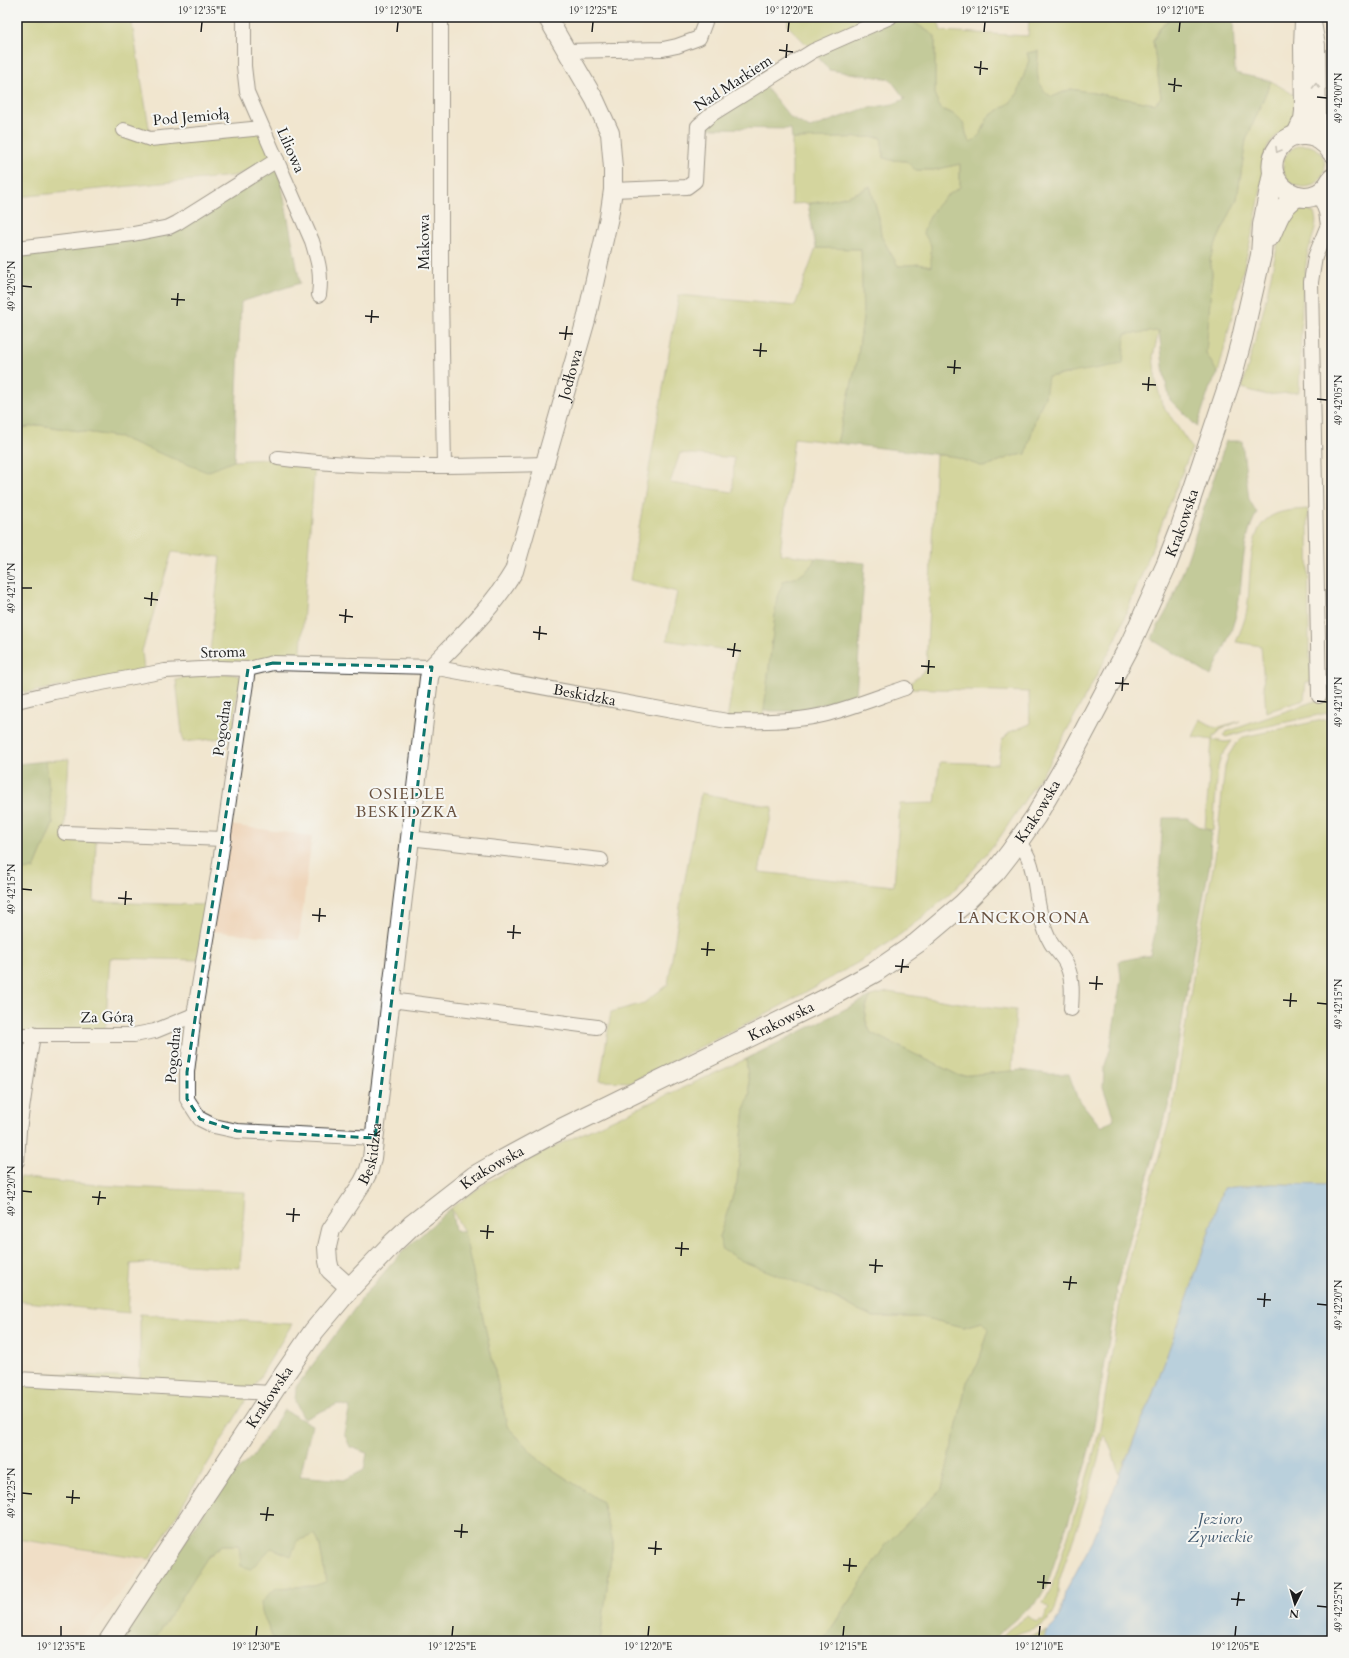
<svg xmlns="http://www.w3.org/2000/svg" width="1349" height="1658" font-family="Cardo,serif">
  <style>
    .built { fill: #efd6bb }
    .green { fill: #b2c264; stroke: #676f40; fill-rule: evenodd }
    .forest { fill: #8da85a; stroke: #54623b }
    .water { fill: #78b5eb; stroke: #4a6884 }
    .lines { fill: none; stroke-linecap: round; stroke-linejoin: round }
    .stream { stroke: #78b5eb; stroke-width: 4 }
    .minor-casing { stroke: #3c3a37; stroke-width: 16 }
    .tertiary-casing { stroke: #3c3a37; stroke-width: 20 }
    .secondary-casing { stroke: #3c3a37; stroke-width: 22 }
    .minor { stroke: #fff; stroke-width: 14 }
    .tertiary { stroke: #fff; stroke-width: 18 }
    .secondary { stroke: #fff; stroke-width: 20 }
    .oneway { stroke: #999 }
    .marked { fill: none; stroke: #0f766e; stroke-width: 3; stroke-dasharray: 8 5; stroke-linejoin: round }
    .ticks { fill: none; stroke: #1c1c1c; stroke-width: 1.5 }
    .labels { text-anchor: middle; stroke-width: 4; stroke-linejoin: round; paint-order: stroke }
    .street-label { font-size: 15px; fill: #1c1c1c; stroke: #f6f6f2 }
    .neighbourhood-label { font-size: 16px; letter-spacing: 1px; fill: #68513f; stroke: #f6f6f2 }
    .water-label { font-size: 16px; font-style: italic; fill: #41596f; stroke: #f6f6f2 }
    .neatline { fill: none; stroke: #1c1c1c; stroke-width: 1.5 }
    .ticks-label { font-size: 10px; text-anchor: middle; fill: #1c1c1c }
  </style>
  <rect width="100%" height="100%" fill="#f6f6f2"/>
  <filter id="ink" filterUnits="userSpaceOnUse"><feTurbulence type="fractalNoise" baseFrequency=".025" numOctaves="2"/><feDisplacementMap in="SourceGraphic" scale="8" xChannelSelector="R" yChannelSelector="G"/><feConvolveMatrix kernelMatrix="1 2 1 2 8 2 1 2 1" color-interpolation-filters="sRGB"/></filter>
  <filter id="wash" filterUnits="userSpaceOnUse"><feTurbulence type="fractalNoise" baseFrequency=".012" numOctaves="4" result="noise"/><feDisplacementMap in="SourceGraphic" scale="16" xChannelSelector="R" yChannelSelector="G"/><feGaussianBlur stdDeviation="0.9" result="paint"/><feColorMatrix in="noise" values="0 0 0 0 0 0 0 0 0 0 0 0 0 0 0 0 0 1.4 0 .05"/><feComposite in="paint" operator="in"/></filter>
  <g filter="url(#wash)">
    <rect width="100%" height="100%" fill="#f1e6cf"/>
    <g class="built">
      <polygon points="1321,17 1332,17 1332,85 1324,70"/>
      <polygon points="229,825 312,836 299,940 212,931"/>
      <polygon points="17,1539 150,1559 77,1641 47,1641 17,1638"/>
    </g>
    <g class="green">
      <polygon points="17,17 131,17 150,133 259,122 277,160 234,176 17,197"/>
      <polygon points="788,17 890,17 813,51 788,26"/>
      <path d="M906,17H937L941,31L1028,36L1029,17H1172L1160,27L1153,41L1161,97L1155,104L1071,89L1052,97C1033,85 1038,72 1038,51L1027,53L1029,60L1018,93L1011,102L988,117L981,133L971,144C964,136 967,130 963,123C959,115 948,112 941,109L935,96V36Z"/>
      <polygon points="1271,81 1296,96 1295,116 1292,123 1273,139 1267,148 1263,161 1264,173 1254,226 1218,374 1206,353 1212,273 1210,260 1214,247 1237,199 1246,140"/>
      <path d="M1332,99V136C1324,125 1323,110 1332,99Z"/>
      <path d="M881,137L884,158L891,160L906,161L915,170H934L960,164V187L947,196L931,245L932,268L919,264L898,266L881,236L879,218L870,186C846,200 819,203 792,204V139Z"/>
      <circle cx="1304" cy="166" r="21"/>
      <path d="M1304,208L1314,213C1320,227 1309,242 1307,257C1300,302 1301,348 1299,392L1266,395L1242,388L1264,308L1278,243L1286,219L1297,209Z"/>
      <path d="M816,248L861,249L863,318L857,362L837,443L794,438L780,554L815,558C810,573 798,577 784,581L777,597L764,711L760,722L727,721L737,652L667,640L677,592L630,580L679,295L795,306ZM680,453L734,458L733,492L670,483Z"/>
      <polygon points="1159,331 1153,356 1156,381 1162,404 1192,448 1116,639 1050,762 1000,837 974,869 951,893 924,916 893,940 859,962 779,1007 631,1082 600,1081 611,1012 644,1003 668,984 681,900 701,793 773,807 759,872 894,886 900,804 935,803 940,762 998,764 1002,740 1010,732 1030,724 1029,692 905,688 926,669 936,455 951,456 984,467 1012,456 1026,454 1036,416 1045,397 1047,377 1069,374 1125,334"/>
      <polygon points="39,425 119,437 207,471 234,461 278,458 315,462 300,663 209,663 220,557 172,552 142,651 144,671 25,693 17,684 17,429"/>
      <path d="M1308,509L1309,646L1312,682H1306L1304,700L1266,712L1261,646L1236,642C1240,632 1245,621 1247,610C1251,586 1247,534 1267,519C1278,510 1294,510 1308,509Z"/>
      <polygon points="194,674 232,674 243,677 236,699 233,737 183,742 176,680"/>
      <polygon points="1332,674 1332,712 1246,731 1226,737 1223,735 1226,732 1329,696 1326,676"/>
      <path d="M1332,718V1177L1330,1185L1272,1184L1223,1188L1189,1294L1151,1399L1120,1473C1112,1461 1114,1446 1103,1435C1097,1471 1085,1505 1073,1540C1069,1554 1062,1569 1059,1583C1057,1596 1059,1607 1050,1618C1038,1632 1018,1629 1005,1641H998L1008,1630L1028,1616L1036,1622L1039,1619L1042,1621L1047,1614L1045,1612L1049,1608L1043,1603C1054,1587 1058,1566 1064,1548C1077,1509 1090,1470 1100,1429L1122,1289L1133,1245L1173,1108L1199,938L1215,858L1225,767L1228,756L1237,742L1243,737Z"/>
      <polygon points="1200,719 1216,728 1240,721 1219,730 1216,735 1213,735 1213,740 1225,742 1232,741 1221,757 1218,767 1213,831 1205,828 1212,740 1193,737"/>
      <polygon points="69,759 64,840 96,841 94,902 207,905 198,960 110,958 105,1035 21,1035 17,1017 17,870 34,869 53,824 46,761"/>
      <path d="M888,992L973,1005L1016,1010L1012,1071L960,1076L871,1033C864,1017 863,1012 871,996Z"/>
      <polygon points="746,1059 750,1094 745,1108 737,1183 719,1237 856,1309 874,1317 921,1317 963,1327 982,1322 989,1329 978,1364 967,1382 942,1489 887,1543 823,1641 600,1641 613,1542 602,1502 541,1462 507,1426 464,1232 451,1208 486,1183 557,1145"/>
      <path d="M20,1177C94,1187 170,1189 245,1192L240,1268L151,1263L131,1264L128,1313L17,1301V1225Z"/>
      <polygon points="140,1314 292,1324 150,1559 17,1539 17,1372 140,1378"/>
      <polygon points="316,1534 320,1546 326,1582 314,1586 276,1588 262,1612 274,1641 153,1641 207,1558 222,1545 240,1545 271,1548 297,1541"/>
      <polygon points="1048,1631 1043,1641 1021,1641 1027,1637"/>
    </g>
    <g class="forest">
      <path d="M890,17H906L935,36V96L941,109C948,112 959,115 963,123C967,130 964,136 971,143L981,133L988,117L1011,102L1018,93L1029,60L1027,53L1038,51C1038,72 1033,85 1052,97L1071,89L1155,104L1161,97L1153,41L1160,27L1172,17H1233L1235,73L1271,81L1246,140L1237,199L1214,247L1210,260L1212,273L1206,353L1218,374L1210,387L1197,427L1170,400L1164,375L1159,331L1125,334L1123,364L1048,377L1045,397L1036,416L1026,454L1012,456L984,467L951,456L837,443L857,362L863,318L861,249L816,248L808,204C831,200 851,198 870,186L879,218L881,236L898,266L919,264L931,267V245L923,232C933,208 938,201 960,187V164L934,170H915L906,161L891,160L884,158L881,137L792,139L791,129L702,128L764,85L791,118L810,128L863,109L893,104L905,99L890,79L829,70L813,51Z"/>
      <polygon points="277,160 300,283 241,302 234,461 207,472 119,437 39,425 17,429 17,248 169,227"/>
      <path d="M1226,441H1242L1249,499L1257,513C1240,542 1244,579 1237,611C1231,636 1222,653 1211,676L1151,639L1172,601L1188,557Z"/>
      <path d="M815,558L865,563L856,696L793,711H764L777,597L784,581C798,577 810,573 815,558Z"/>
      <polygon points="46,761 53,824 34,869 17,870 17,764"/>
      <path d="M1163,818H1187L1200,827L1211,831L1210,863L1195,941L1168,1107L1116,1288L1117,1294L1091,1443L1076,1499L1047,1585L1039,1599L1003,1630L993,1641H823L887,1543L942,1489L967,1382L978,1364L989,1329L982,1322L963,1327L921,1317H874L856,1309L841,1300L742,1261L723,1250L719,1237L737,1183L745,1108L750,1094L746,1059L871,996C863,1012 863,1018 871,1033L960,1076L1021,1070L1048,1074H1069L1077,1097L1101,1127L1114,1119L1103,1087L1104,1068L1110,1050L1121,978L1119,961L1150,955L1155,933Z"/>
      <polygon points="451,1208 455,1230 464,1232 507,1426 541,1462 602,1502 613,1542 600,1641 274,1641 262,1612 261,1602 276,1588 314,1586 326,1582 320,1546 315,1534 297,1541 291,1556 271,1548 251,1569 241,1566 239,1545 222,1545 207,1558 154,1641 120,1641 222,1484 253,1456 284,1410 312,1425 300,1476 344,1480 364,1470 367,1453 350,1447 344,1433 350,1407 338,1404 304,1419 295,1402 296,1387 367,1292 401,1253"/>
    </g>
    <polygon class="water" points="1332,1177 1332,1641 1043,1641 1048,1631 1055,1624 1061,1612 1065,1593 1094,1538 1151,1399 1189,1294 1223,1188 1272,1184 1330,1185"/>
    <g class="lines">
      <polyline class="stream" points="1331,684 1332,684"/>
    </g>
  </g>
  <g filter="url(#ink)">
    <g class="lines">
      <g class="minor-casing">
        <g id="minor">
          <path d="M244,17V66L247,92L312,241C318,261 322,273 319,295"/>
          <polyline points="441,17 441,292 444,466"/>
          <polyline points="566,51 663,49 677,46 699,38 705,22 705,17"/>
          <polyline points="124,130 150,139 262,128"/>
          <polyline points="613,190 687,187 695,181 698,126 712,114 813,51 890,17"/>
          <polyline points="1319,193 1326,212 1328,225 1315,257 1311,282 1319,696"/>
          <polyline points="17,248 133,234 169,227 177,223 277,160"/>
          <path d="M278,458C366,469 455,466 544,464"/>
          <polyline points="248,669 219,869 194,1015 187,1072 187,1099 200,1119 214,1126 237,1131 375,1138"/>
          <path id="s1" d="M17,701L54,692L165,671L219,668L248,669L273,663L432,667L727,721C759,722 792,722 823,715C851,708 878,697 905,688"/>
          <polyline points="65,833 224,839"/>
          <polyline points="410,838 601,860"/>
          <path d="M1018,842C1037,860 1034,896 1042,920C1044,928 1047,936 1051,943C1056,951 1064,957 1067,966C1073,979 1072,995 1071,1009"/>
          <polyline points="391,1000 597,1027"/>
          <polyline points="17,1035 134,1035 155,1031 194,1015"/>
          <polyline points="17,1161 19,1130 33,1034"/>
          <polyline points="17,1379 272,1393"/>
        </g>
      </g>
      <g class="tertiary-casing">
        <g id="tertiary">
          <polyline points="1311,17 1316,45 1317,117 1320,139"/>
          <polyline points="1295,136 1303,119 1304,111 1303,46 1304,21"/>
          <path id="s2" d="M350,1288L330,1270L328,1261L327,1247L331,1230L363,1182L369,1170L372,1158L429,678L432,667C461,637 493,607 514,571L586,320L609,217L613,190V168L610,133L595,100L547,17"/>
        </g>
      </g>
      <g class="secondary-casing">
        <g id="secondary">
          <path d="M1332,152C1326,142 1315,134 1302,135C1293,135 1284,140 1279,147C1253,183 1311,220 1332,179"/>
          <path d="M1270,236C1279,217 1278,210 1297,196"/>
          <path id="s3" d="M109,1641L279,1382L314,1331L350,1288L393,1243L412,1225L475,1176L494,1165L553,1133L822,1001L875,972L917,943L962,905L996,871L1010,853L1036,816L1074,751L1130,645L1166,566L1180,530L1232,375L1242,338L1261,255L1263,225L1273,173"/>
        </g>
      </g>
      <use href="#minor" class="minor"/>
      <use href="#tertiary" class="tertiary"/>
      <use href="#secondary" class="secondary"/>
    </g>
    <defs><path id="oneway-chevron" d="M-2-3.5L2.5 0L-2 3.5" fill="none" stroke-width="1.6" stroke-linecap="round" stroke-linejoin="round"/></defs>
    <g class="oneway">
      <use href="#oneway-chevron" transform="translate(1316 86) rotate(-91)"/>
      <use href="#oneway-chevron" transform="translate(1278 150) rotate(121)"/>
    </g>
  </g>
  <path d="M0 0H1349V1658H0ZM273,663L432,667L375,1138L237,1131L200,1119L187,1099V1072L248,669Z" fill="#f1e6cf" fill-opacity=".55" fill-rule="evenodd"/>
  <path class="marked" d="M273,663L432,667L375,1138L237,1131L200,1119L187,1099V1072L248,669Z"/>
  <path class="ticks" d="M201,32L202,22M397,32L398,22M592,32L593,22M788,32L789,22M984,32L985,22M1179,32L1180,22M779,50L793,52M786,58L787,44M974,67L988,69M980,75L981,61M1168,84L1182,86M1174,92L1175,78M1317,97L1327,98M22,286L32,287M171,299L185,300M177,306L178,293M365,316L379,317M371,323L372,310M559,333L573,334M565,340L567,326M753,350L767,351M760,357L761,343M947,367L961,368M954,374L955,360M1142,384L1156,385M1148,391L1149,377M1317,399L1327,400M22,588H32M144,598L158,600M151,606L152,592M339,615L353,617M345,623L346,609M533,632L547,634M539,640L540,626M727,649L741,651M733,657L735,643M921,666L935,667M928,674L929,660M1115,683L1129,684M1122,691L1123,677M1317,701L1327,702M22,889L32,890M118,898L132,899M125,905L126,891M312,915L326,916M319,922L320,908M507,932L521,933M513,939L514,925M701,949L715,950M707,956L708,942M895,966L909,967M901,973L903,959M1089,983L1103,984M1096,990L1097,976M1283,1000L1297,1001M1317,1003L1327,1004M1290,1007L1291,993M22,1191L32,1192M92,1197L106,1198M98,1205L100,1191M286,1214L300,1215M293,1222L294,1208M480,1231L494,1232M487,1239L488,1225M675,1248L689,1249M681,1256L682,1242M869,1265L883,1266M875,1273L876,1259M1063,1282L1077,1283M1069,1290L1071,1276M1257,1299L1271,1300M1317,1304L1327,1305M1264,1307L1265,1293M22,1493L32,1494M66,1497L80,1498M72,1504L73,1490M260,1514L274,1515M266,1521L268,1507M454,1531L468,1532M461,1538L462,1524M648,1548L662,1549M655,1555L656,1541M843,1565L857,1566M849,1572L850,1558M1037,1582L1051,1583M1043,1589L1044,1575M1231,1599L1245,1600M1237,1606L1239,1592M1317,1606L1327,1607M61,1636V1626M256,1636L257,1626M452,1636L453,1626M648,1636L649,1626M843,1636L844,1626M1039,1636L1040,1626M1235,1636L1236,1626"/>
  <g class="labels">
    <g class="street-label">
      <text transform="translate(733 83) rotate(-33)" y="5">Nad Markiem</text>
      <text transform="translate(191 117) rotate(-5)" y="5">Pod Jemiołą</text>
      <text transform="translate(291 150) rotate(66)" y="5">Liliowa</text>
      <text transform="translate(424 242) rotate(-90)" y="5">Makowa</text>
      <text dy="5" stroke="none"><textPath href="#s2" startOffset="977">Jodłowa</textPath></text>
      <text dy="5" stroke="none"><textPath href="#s3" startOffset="1599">Krakowska</textPath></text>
      <text transform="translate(223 652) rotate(-2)" y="5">Stroma</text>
      <text dy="5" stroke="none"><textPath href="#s1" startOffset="574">Beskidzka</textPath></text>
      <text transform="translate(222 728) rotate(-82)" y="5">Pogodna</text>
      <text dy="5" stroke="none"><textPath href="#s3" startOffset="1276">Krakowska</textPath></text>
      <text transform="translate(107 1017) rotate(-1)" y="5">Za Górą</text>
      <text dy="5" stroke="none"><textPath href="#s3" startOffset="939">Krakowska</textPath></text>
      <text transform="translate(173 1055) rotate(-85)" y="5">Pogodna</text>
      <text dy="5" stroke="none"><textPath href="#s2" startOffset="155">Beskidzka</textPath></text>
      <text dy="5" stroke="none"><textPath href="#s3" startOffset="615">Krakowska</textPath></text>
      <text dy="5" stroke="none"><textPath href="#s3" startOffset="292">Krakowska</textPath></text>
    </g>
    <g class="neighbourhood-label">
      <text x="407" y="799">OSIEDLE<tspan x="407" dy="18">BESKIDZKA</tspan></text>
      <text x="1024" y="923">LANCKORONA</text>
    </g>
    <g class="water-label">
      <text x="1220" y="1524">Jezioro<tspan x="1220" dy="18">Żywieckie</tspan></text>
    </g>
  </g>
  <rect width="1349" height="1658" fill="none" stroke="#f6f6f2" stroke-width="44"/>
  <g transform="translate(1295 1604) rotate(185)" stroke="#f6f6f2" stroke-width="3" paint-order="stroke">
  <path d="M0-3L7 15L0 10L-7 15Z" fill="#1c1c1c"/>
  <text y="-6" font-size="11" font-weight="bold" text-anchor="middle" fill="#1c1c1c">N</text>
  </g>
  <rect x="22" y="22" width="1305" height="1614" class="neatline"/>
  <g class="ticks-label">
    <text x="202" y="14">19°12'35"E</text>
    <text x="398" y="14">19°12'30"E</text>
    <text x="593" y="14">19°12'25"E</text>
    <text x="789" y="14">19°12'20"E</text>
    <text x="985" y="14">19°12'15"E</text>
    <text x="1180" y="14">19°12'10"E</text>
    <text transform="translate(1338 98) rotate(-90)" y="4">49°42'00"N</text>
    <text transform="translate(11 286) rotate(-90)" y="4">49°42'05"N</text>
    <text transform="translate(1338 400) rotate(-90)" y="4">49°42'05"N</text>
    <text transform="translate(11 588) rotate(-90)" y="4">49°42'10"N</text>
    <text transform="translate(1338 702) rotate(-90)" y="4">49°42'10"N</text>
    <text transform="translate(11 889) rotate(-90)" y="4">49°42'15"N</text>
    <text transform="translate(1338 1004) rotate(-90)" y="4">49°42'15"N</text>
    <text transform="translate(11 1191) rotate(-90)" y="4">49°42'20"N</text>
    <text transform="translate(1338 1305) rotate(-90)" y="4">49°42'20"N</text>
    <text transform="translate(11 1493) rotate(-90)" y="4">49°42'25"N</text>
    <text transform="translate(1338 1607) rotate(-90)" y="4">49°42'25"N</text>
    <text x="61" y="1650">19°12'35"E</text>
    <text x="256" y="1650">19°12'30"E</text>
    <text x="452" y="1650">19°12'25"E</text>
    <text x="648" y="1650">19°12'20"E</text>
    <text x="843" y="1650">19°12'15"E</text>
    <text x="1039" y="1650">19°12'10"E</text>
    <text x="1235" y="1650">19°12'05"E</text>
  </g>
</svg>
